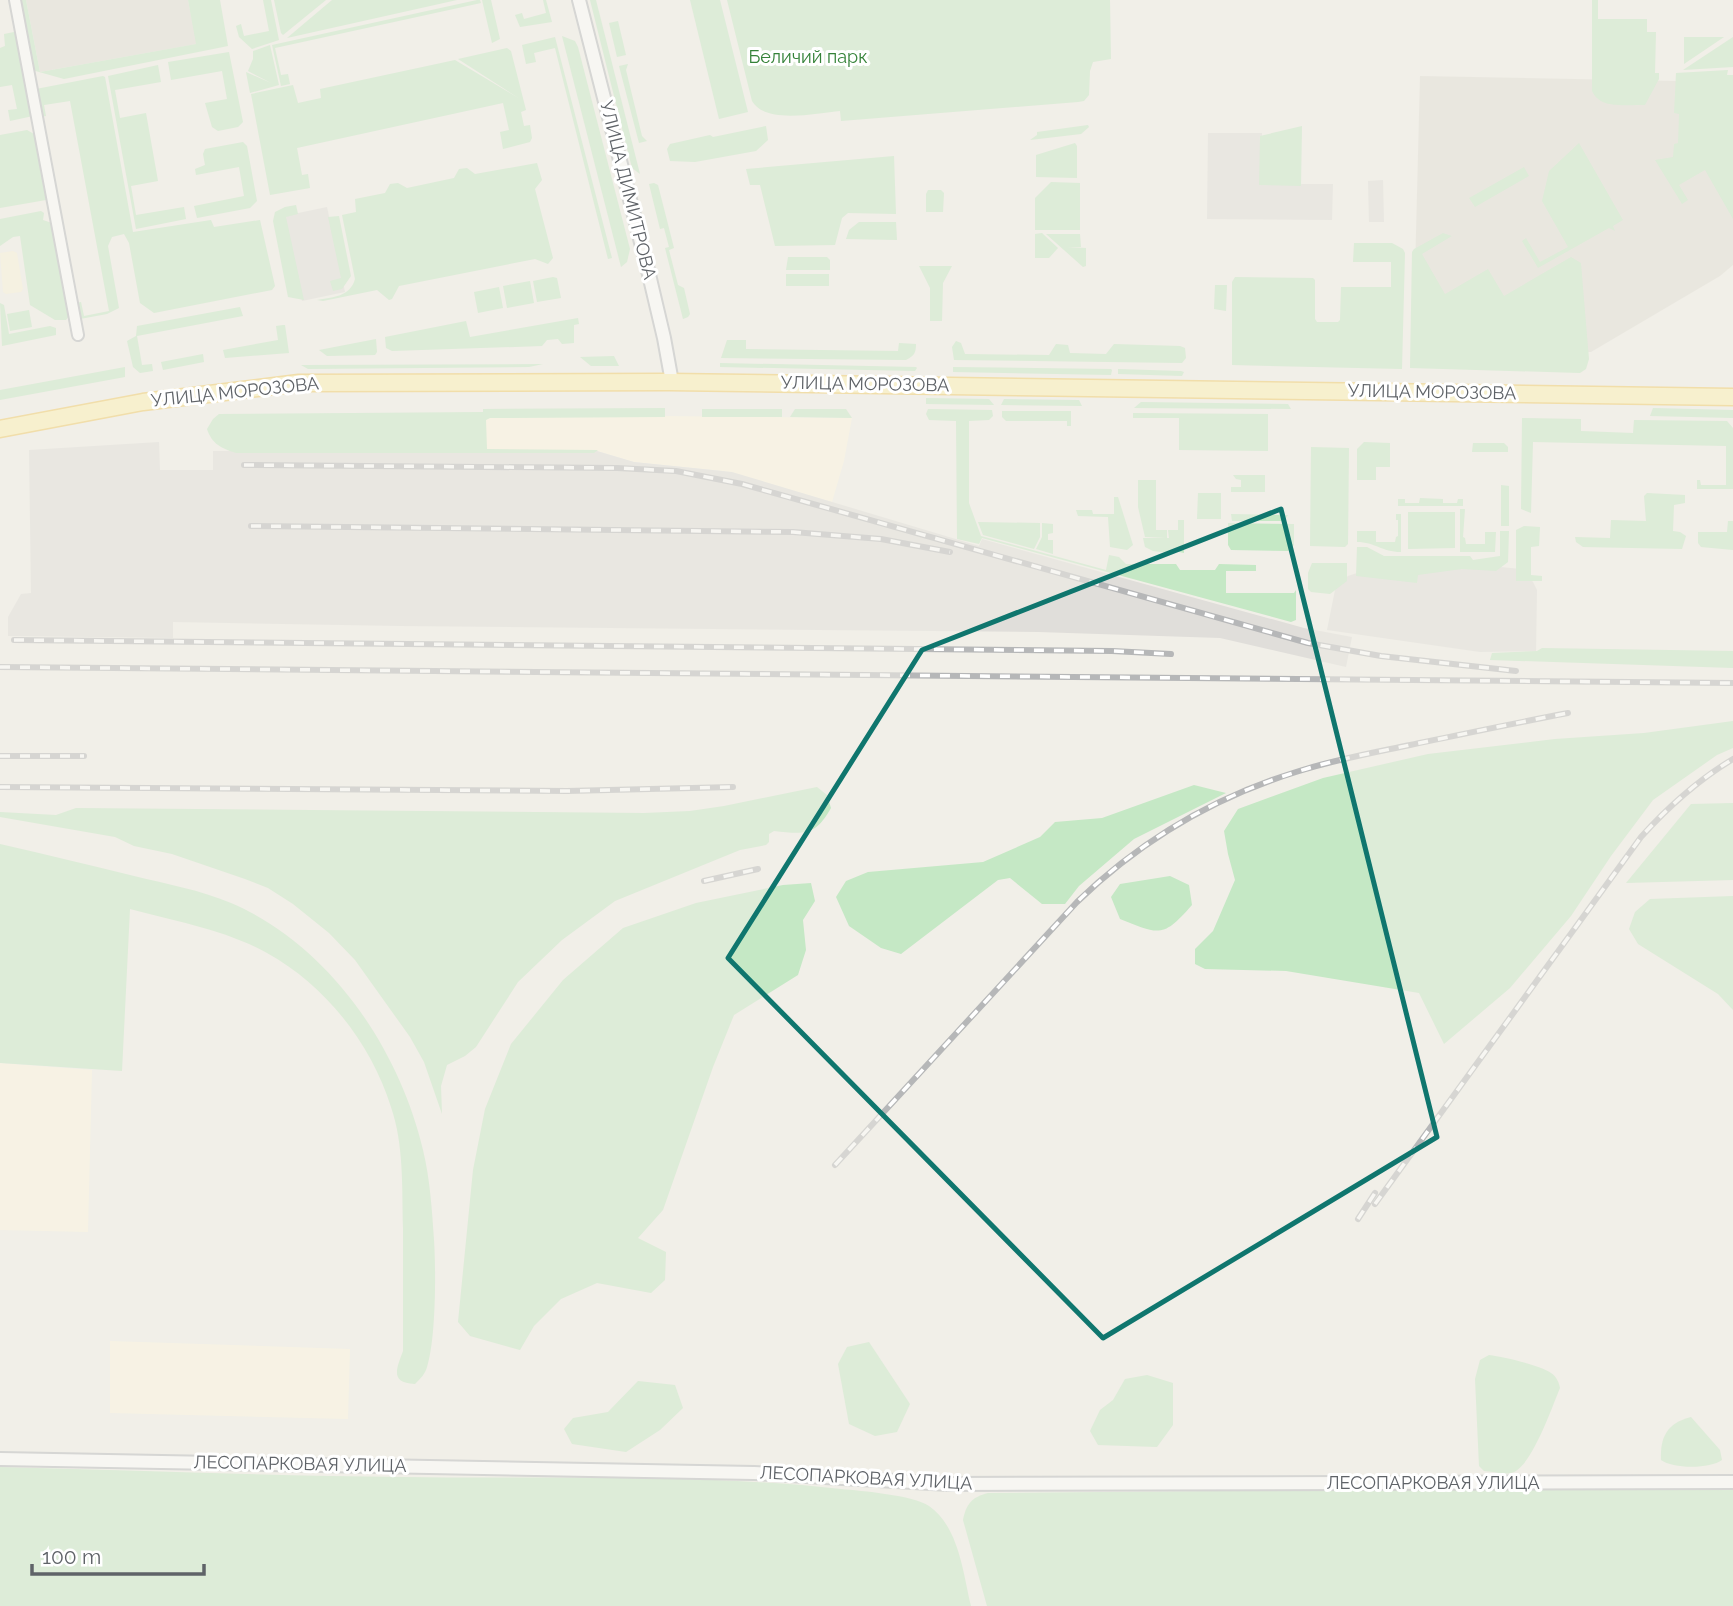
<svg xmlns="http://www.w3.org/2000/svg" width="1733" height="1606" font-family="Raleway,sans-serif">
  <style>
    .commercial { fill: #fef7e0 }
    .industrial { fill: #e0deda }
    .education { fill: #e1ded6 }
    .green { fill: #c5e8c5 }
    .sand { fill: #fbf3d9 }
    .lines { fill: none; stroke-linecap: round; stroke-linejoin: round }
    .minor-casing { stroke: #b5b8bc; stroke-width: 14 }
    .tertiary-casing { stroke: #b5b8bc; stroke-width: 16 }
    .primary-casing { stroke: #f2c960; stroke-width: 19 }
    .minor { stroke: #fff; stroke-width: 10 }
    .tertiary { stroke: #fff; stroke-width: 12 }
    .primary { stroke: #fff2af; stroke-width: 16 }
    .rail-casing { stroke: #b6b7b8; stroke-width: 6 }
    .rail { stroke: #fff; stroke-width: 3.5; stroke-dasharray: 10; stroke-linecap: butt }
    .marked { fill: none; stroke: #0f766e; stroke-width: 5; stroke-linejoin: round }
    .labels { text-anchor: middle; stroke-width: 6; stroke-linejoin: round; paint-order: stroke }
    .park-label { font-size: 18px; fill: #348238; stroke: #fff }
    .street-label { font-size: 18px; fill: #5f6368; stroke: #fff }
  </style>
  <rect width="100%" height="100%" fill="#f1efe8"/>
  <g class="commercial">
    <polygon points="484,416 657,416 852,418 844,461 832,502 723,471 634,462 597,451 483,451"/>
    <polygon points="0,1063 92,1070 88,1232 0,1230"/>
    <polygon points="110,1341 350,1349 348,1419 110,1413"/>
  </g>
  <g class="industrial">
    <polygon points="1208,133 1262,133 1261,184 1333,184 1332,220 1207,219"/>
    <polygon points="1383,180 1384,222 1369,222 1368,181"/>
    <polygon points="327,207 345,292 302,301 284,216"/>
    <polygon points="159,442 160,470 213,470 213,451 597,451 634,462 732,472 979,546 982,539 1304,628 1352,637 1346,667 1220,638 1038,632 401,626 173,622 173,638 8,636 8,617 21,594 31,593 29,450"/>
    <polygon points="1459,563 1521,569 1533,582 1537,590 1536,651 1480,652 1327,630 1336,585 1348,576 1360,572"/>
  </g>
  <g class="education">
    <polygon points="26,0 188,0 197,44 40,72"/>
    <polygon points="1420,76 1727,82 1733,189 1733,265 1720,276 1591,352 1413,351"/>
  </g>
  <g class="green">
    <polygon points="19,0 26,0 40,72 196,44 188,0 220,0 228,46 64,79 32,70"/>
    <polygon points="263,0 271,0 279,40 252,49 239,37 236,26 241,24 244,36 269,31"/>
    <polygon points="274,0 326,0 283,35 281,33"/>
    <polygon points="332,0 457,0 287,38"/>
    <polygon points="477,0 480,0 481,3 275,48 281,75 288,74 290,84 281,86 272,45"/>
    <polygon points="482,0 491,0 500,39 492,43"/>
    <polygon points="543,0 546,0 552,22 520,27 515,15 522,13 524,19 546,13"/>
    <polygon points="590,0 596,0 640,174 632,168"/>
    <polygon points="690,0 720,0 748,112 719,119"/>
    <path d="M727,0H1110L1111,59L1093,62L1090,71L1089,95L1084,101L1078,102L841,121L840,111C816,113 766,125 752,101Z"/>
    <path d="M1592,0H1598V19H1647V32H1656L1655,73H1659V79L1645,105C1625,104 1601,110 1592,91Z"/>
    <polygon points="618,21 626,55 617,57 609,23"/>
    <polygon points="14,32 17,36 33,116 10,121 8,110 17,109 12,85 0,87 0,48 5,46 4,34"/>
    <polygon points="562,36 575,41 578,47 630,249 627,262 621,267"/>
    <polygon points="555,37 612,258 608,259 555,48 534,53 536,62 526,64 522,45"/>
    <polygon points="1684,37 1724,37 1684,64"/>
    <polygon points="1733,37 1733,67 1683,70"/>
    <polygon points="270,45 279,85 250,93 246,72 271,83 248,71 253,59 253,51"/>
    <polygon points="507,48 511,51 526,110 521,112 524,126 530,125 532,138 530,142 503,149 500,132 509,130 503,103 297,148 302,175 308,174 310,188 270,195 251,94 293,85 298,103 321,98 320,89 455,60 520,99 458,59"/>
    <polygon points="229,52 243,122 238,127 218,131 212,127 205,103 227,99 222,71 171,80 168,62"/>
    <polygon points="628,64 626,70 642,136 647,141 639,143 619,66"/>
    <polygon points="158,65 161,82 115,90 120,118 146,113 158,181 131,186 136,215 184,207 186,219 136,229 108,76"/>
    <polygon points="1728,70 1727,75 1733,75 1733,219 1705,170 1679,185 1688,200 1682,204 1655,160 1673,157 1674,144 1678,143 1679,114 1674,113 1676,73"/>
    <polygon points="103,76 105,77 133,232 211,220 214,227 260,220 275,286 272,290 154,313 140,303 129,243 124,234 112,237 108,246 119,308 107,314 80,319 76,303 81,302 84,316 109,311 70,101 44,105 46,116 41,117 36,89"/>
    <polygon points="1088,125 1089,127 1081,134 1030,140 1037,135 1037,132"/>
    <polygon points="766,126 768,140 756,151 695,162 670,161 667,149 670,144 710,135 713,137"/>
    <polygon points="1302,126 1301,186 1259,185 1260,136"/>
    <polygon points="27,130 34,134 46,200 0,208 0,135"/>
    <polygon points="243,142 247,146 257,201 250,208 197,218 194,206 244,196 239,167 196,175 195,169 205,165 203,154 205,149"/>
    <polygon points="1075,143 1077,146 1077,178 1036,177 1036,155"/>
    <polygon points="1579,143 1623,220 1613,226 1615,231 1609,228 1538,268 1522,241 1526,238 1540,262 1568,247 1542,201 1549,171"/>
    <polygon points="894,156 896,214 848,213 842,218 835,245 775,246 760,185 750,185 746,169"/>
    <path d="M537,163L542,180L535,189L553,258L548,264L535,259L399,286L392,299L389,300L377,290L323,301L317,300C333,297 350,297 355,279L342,215L356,212L355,199L385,193L390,184L398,183L407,188L454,178L459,169L467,168L475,174Z"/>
    <polygon points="1524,167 1529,176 1475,207 1469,198"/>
    <polygon points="1051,182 1080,183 1080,230 1035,230 1035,198"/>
    <polygon points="654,183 658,185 674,248 669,250 678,285 684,288 690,314 688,317 683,319 665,248 669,247 664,228 660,229 649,184"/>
    <polygon points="928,190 941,190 944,193 943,212 926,212 926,194"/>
    <polygon points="296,205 298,214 286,217 304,300 288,297 273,221 275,212 285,207"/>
    <polygon points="41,211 44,213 43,220 52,223 69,316 66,320 55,320 30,305 20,236 13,237 0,246 0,219"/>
    <polygon points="339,216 351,276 342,289 333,291 330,281 341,278 328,217"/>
    <polygon points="859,222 896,222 897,240 846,239 849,230"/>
    <polygon points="1042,233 1058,248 1049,258 1035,258 1035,234"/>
    <polygon points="1443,233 1452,236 1422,254 1445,294 1488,269 1504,296 1571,257 1581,263 1589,359 1586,369 1580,373 1410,368 1412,252 1414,249"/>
    <polygon points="1046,234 1080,234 1081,247 1067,247 1086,248 1086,266 1083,267"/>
    <polygon points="1354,243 1392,243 1403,249 1405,253 1402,369 1232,365 1232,282 1235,277 1313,278 1315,280 1315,319 1317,322 1338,322 1340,320 1341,287 1391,287 1391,262 1353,262"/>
    <polygon points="788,257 827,257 830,260 830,270 786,270"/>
    <polygon points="919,266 952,266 943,283 942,321 930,321 930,288"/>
    <rect x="786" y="274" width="43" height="12"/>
    <polygon points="553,277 557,278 561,298 537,302 533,281"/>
    <polygon points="530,281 534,303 507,308 503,286"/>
    <polygon points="1215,285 1227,285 1226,311 1214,309"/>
    <polygon points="499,287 503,308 478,313 474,292"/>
    <polygon points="0,303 4,305 9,334 50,326 56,328 56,335 2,346"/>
    <polygon points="240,307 243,316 137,336 142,365 152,364 153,371 140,373 133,367 127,341 136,336 137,326"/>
    <polygon points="29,310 32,327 10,331 7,314"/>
    <polygon points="578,318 579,324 574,325 574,343 562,344 558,339 547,340 542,346 392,351 386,348 385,337 466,321 470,337"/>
    <polygon points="283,325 285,325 289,353 225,358 223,350 278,340 276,326"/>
    <polygon points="376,339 377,352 375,355 327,356 319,350"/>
    <path d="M727,340H746V349L898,351L899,343L916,344C916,353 914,356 906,360L721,358Z"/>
    <polygon points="956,341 961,343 965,354 1049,355 1056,344 1068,345 1070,353 1106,354 1114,344 1180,346 1185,348 1186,358 1182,363 954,360 952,347"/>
    <polygon points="203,354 204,362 163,370 161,362"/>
    <polygon points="614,356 619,366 591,366 580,357"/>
    <polygon points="720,363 916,367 917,368 915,371 720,367"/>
    <polygon points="543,364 529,367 308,369 301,365"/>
    <polygon points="125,367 125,377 0,400 0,390"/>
    <polygon points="953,367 1111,369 1112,370 1111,375 953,372"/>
    <polygon points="1118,369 1181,371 1184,372 1182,376 1118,374"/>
    <polygon points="926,398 989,399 994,405 926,404"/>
    <polygon points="1004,399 1079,400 1082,406 1001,405"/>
    <polygon points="1141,402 1288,404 1291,409 1134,408"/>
    <path d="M665,408V417L490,418L486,420L487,449L598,450L594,453H236C221,448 212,444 207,429L213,419L219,414L483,412V409Z"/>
    <polygon points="1653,408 1733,410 1733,418 1650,416"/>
    <rect x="702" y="409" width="80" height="8"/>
    <polygon points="795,409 846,409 852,418 790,417"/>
    <polygon points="928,409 992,410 993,416 989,420 969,421 969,503 981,536 1106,570 1109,555 1119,557 1126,564 1176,564 1180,570 1215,570 1219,564 1256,565 1256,571 1226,571 1226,593 1294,593 1296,590 1296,620 1291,622 982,538 979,544 957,539 956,421 929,420 926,414"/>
    <polygon points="1002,411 1071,411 1071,426 1067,426 1067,421 1006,421 1002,417"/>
    <polygon points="1133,413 1268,414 1268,451 1179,450 1179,418 1133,418"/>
    <polygon points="1522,418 1581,419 1581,431 1633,433 1634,420 1727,421 1733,428 1733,489 1697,489 1697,480 1700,480 1701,485 1726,485 1726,446 1533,442 1531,513 1521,509"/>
    <polygon points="1364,442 1390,443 1390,467 1376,467 1376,480 1357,480 1357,449"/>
    <polygon points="1473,443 1504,443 1508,447 1508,452 1472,452"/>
    <polygon points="1311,447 1349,448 1348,544 1345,547 1310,546"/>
    <polygon points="1233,475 1265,475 1265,492 1231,492 1231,487 1241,487 1241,480 1236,479"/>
    <polygon points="1138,480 1156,480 1156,530 1167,530 1167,538 1169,538 1168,530 1178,530 1178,520 1184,520 1184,553 1170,550 1169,553 1153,551 1145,547 1143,538 1166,538 1145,537 1138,507"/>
    <polygon points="1501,485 1509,486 1509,526 1501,526"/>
    <polygon points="1198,493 1221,493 1221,519 1197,519"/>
    <polygon points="1647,493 1685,495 1685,503 1674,505 1673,531 1680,532 1686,536 1682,549 1583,547 1576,542 1575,537 1610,538 1611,520 1646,521 1644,496"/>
    <polygon points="1114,497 1118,497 1133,545 1127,550 1110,547 1108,517 1078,516 1076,510 1092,510 1093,514 1114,514"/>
    <polygon points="1420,498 1443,499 1443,503 1457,503 1458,499 1463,499 1463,506 1398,506 1398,499 1405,499 1405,503 1419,503"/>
    <polygon points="1460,509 1465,509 1463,537 1465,538 1466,544 1485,544 1485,532 1496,532 1495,552 1460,552"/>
    <polygon points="1408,512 1455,512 1455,548 1408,549"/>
    <polygon points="1231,514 1288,515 1284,521 1232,521"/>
    <path d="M1396,514H1401V552C1382,552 1375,542 1357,542V531H1376V542H1395L1396,537L1398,536V520H1396Z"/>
    <polygon points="1728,521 1733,521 1733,550 1701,547 1698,543 1698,532 1727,532"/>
    <polygon points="978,522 1040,523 1040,537 1034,549 983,535"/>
    <polygon points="1042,523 1053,524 1053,533 1048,534 1048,540 1053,540 1053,554 1036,549 1042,537"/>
    <polygon points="1228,523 1294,524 1294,545 1288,551 1231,550 1228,545"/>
    <polygon points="1524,526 1540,527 1539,546 1531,547 1531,575 1542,576 1542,581 1516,581 1516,530"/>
    <polygon points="1500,531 1509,531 1508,562 1496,571 1462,569 1418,575 1417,583 1356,576 1357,547 1367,547 1384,556 1470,556 1473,560 1500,556"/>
    <polygon points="1312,563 1347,563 1347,581 1330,594 1311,592 1308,589 1308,573"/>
    <polygon points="1542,648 1733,651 1733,668 1490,660 1492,653 1537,651"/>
    <polygon points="1733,721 1733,748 1717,755 1653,800 1611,856 1571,916 1510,988 1444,1044 1419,993 1286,971 1205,969 1195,964 1195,949 1213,931 1235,880 1228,854 1224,831 1238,809 1323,778 1428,754 1555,739 1644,733"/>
    <polygon points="1194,785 1226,793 1134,839 1079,886 1065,904 1042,904 1010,878 998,880 901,954 881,948 849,926 836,897 846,881 868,872 983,862 1040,837 1055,822 1102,818"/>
    <path d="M817,787L827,795L831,808C815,837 803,834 774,831L769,834V842L766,845L740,850L615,901L562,940L518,982L476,1047L465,1056L447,1065L441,1086L442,1114L424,1062L410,1037L355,960L329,933L293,904L268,888L245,879L172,854L134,846L115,837L0,817V812L56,815L76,808L644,813L690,811L724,806Z"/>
    <polygon points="1733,803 1733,880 1626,883 1691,804"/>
    <path d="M0,844C45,854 89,865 134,876C167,884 200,890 231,903C329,945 399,1048 423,1150C430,1179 432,1210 434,1240C436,1270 436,1339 427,1367C425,1374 421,1378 415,1384C389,1383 397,1368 403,1351C403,1310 403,1269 403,1228C402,1188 404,1145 391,1107C371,1043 325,985 267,953C226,930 175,921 130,909L122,1071L0,1063Z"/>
    <path d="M1170,876L1189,885L1192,905C1163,938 1160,935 1120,919L1111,897L1120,884Z"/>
    <polygon points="811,883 815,901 803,920 806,950 798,975 734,1015 713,1067 663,1210 638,1238 666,1252 665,1280 651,1293 597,1283 561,1299 534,1326 520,1350 470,1336 458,1322 473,1170 485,1109 511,1044 563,980 623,928 696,903 783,885"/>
    <polygon points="1733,896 1733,1010 1718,994 1638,944 1629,929 1635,912 1650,899"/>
    <polygon points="869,1342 910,1404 897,1432 875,1436 849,1424 838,1364 847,1347"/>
    <path d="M1489,1355C1504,1357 1539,1365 1551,1373C1557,1377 1559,1383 1560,1388C1552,1407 1531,1469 1511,1473C1503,1475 1492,1471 1484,1471L1479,1466L1475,1379L1480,1360Z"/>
    <polygon points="1147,1375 1173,1383 1173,1425 1157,1447 1098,1445 1090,1431 1100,1410 1113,1400 1125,1379"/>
    <polygon points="638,1381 675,1385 683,1408 660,1430 626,1452 572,1444 564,1429 573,1418 608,1412"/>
    <path d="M1691,1417L1720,1450L1722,1460C1710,1469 1673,1469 1661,1460C1660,1437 1667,1423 1691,1417Z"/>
    <path d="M0,1467C134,1470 268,1476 402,1477C548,1479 695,1473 841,1489C861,1491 913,1495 929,1506C959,1527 963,1573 971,1606H0Z"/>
    <path d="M1563,1488H1733V1606H987L963,1520C966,1504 972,1497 988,1493Z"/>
  </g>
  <polygon class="sand" points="13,251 17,253 23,289 21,292 6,294 3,292 0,253"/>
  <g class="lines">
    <g class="minor-casing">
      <polyline id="minor" points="15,0 78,335"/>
    </g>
    <g class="tertiary-casing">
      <g id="tertiary">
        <polyline points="579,0 647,266 664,338 672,382"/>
        <polyline points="0,1459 754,1473 949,1484 1733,1482"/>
      </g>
    </g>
    <g class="primary-casing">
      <polyline id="primary" points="0,429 143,402 299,383 669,382 1733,397"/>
    </g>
    <use href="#minor" class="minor"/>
    <use href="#tertiary" class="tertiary"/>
    <use href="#primary" class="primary"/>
    <g class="rail-casing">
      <g id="rail">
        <polyline points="244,465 617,468 676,471 742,484 1308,643 1381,656 1516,671"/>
        <polyline points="251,526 793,532 881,539 950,552"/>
        <polyline points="14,640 1112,651 1171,654"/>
        <polyline points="0,667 1733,683"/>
        <polyline points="0,756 84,756"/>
        <polyline points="0,787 567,791 733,787"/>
        <polyline points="704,881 758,869"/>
        <path d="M835,1165L1077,902C1140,841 1212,798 1296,772C1333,760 1372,753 1410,745C1463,734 1515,723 1568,713"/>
        <path d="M1375,1204L1641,837C1668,807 1698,780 1733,759"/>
        <polyline points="1358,1219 1375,1193"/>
      </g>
    </g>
    <use href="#rail" class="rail"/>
  </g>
  <path d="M0 0H1733V1606H0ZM1281,509L1437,1137L1103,1338L728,958L922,650Z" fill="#f1efe8" fill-opacity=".55" fill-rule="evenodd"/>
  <path class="marked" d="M1281,509L1437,1137L1103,1338L728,958L922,650Z"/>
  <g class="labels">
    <g class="park-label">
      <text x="808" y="63">Беличий парк</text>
    </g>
    <g class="street-label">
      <text transform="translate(628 190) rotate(76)" y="6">УЛИЦА ДИМИТРОВА</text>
      <text transform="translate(865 384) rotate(1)" y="6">УЛИЦА МОРОЗОВА</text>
      <text transform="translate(235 392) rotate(-6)" y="6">УЛИЦА МОРОЗОВА</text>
      <text transform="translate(1432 392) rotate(1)" y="6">УЛИЦА МОРОЗОВА</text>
      <text transform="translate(300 1464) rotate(1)" y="6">ЛЕСОПАРКОВАЯ УЛИЦА</text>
      <text transform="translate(866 1478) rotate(3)" y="6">ЛЕСОПАРКОВАЯ УЛИЦА</text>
      <text x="1433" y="1489">ЛЕСОПАРКОВАЯ УЛИЦА</text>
    </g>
  </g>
  <path d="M32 1564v10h172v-10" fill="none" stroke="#5f6368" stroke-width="3.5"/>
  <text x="42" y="1564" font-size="21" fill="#5f6368" stroke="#ffffff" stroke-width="5" paint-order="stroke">100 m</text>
</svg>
